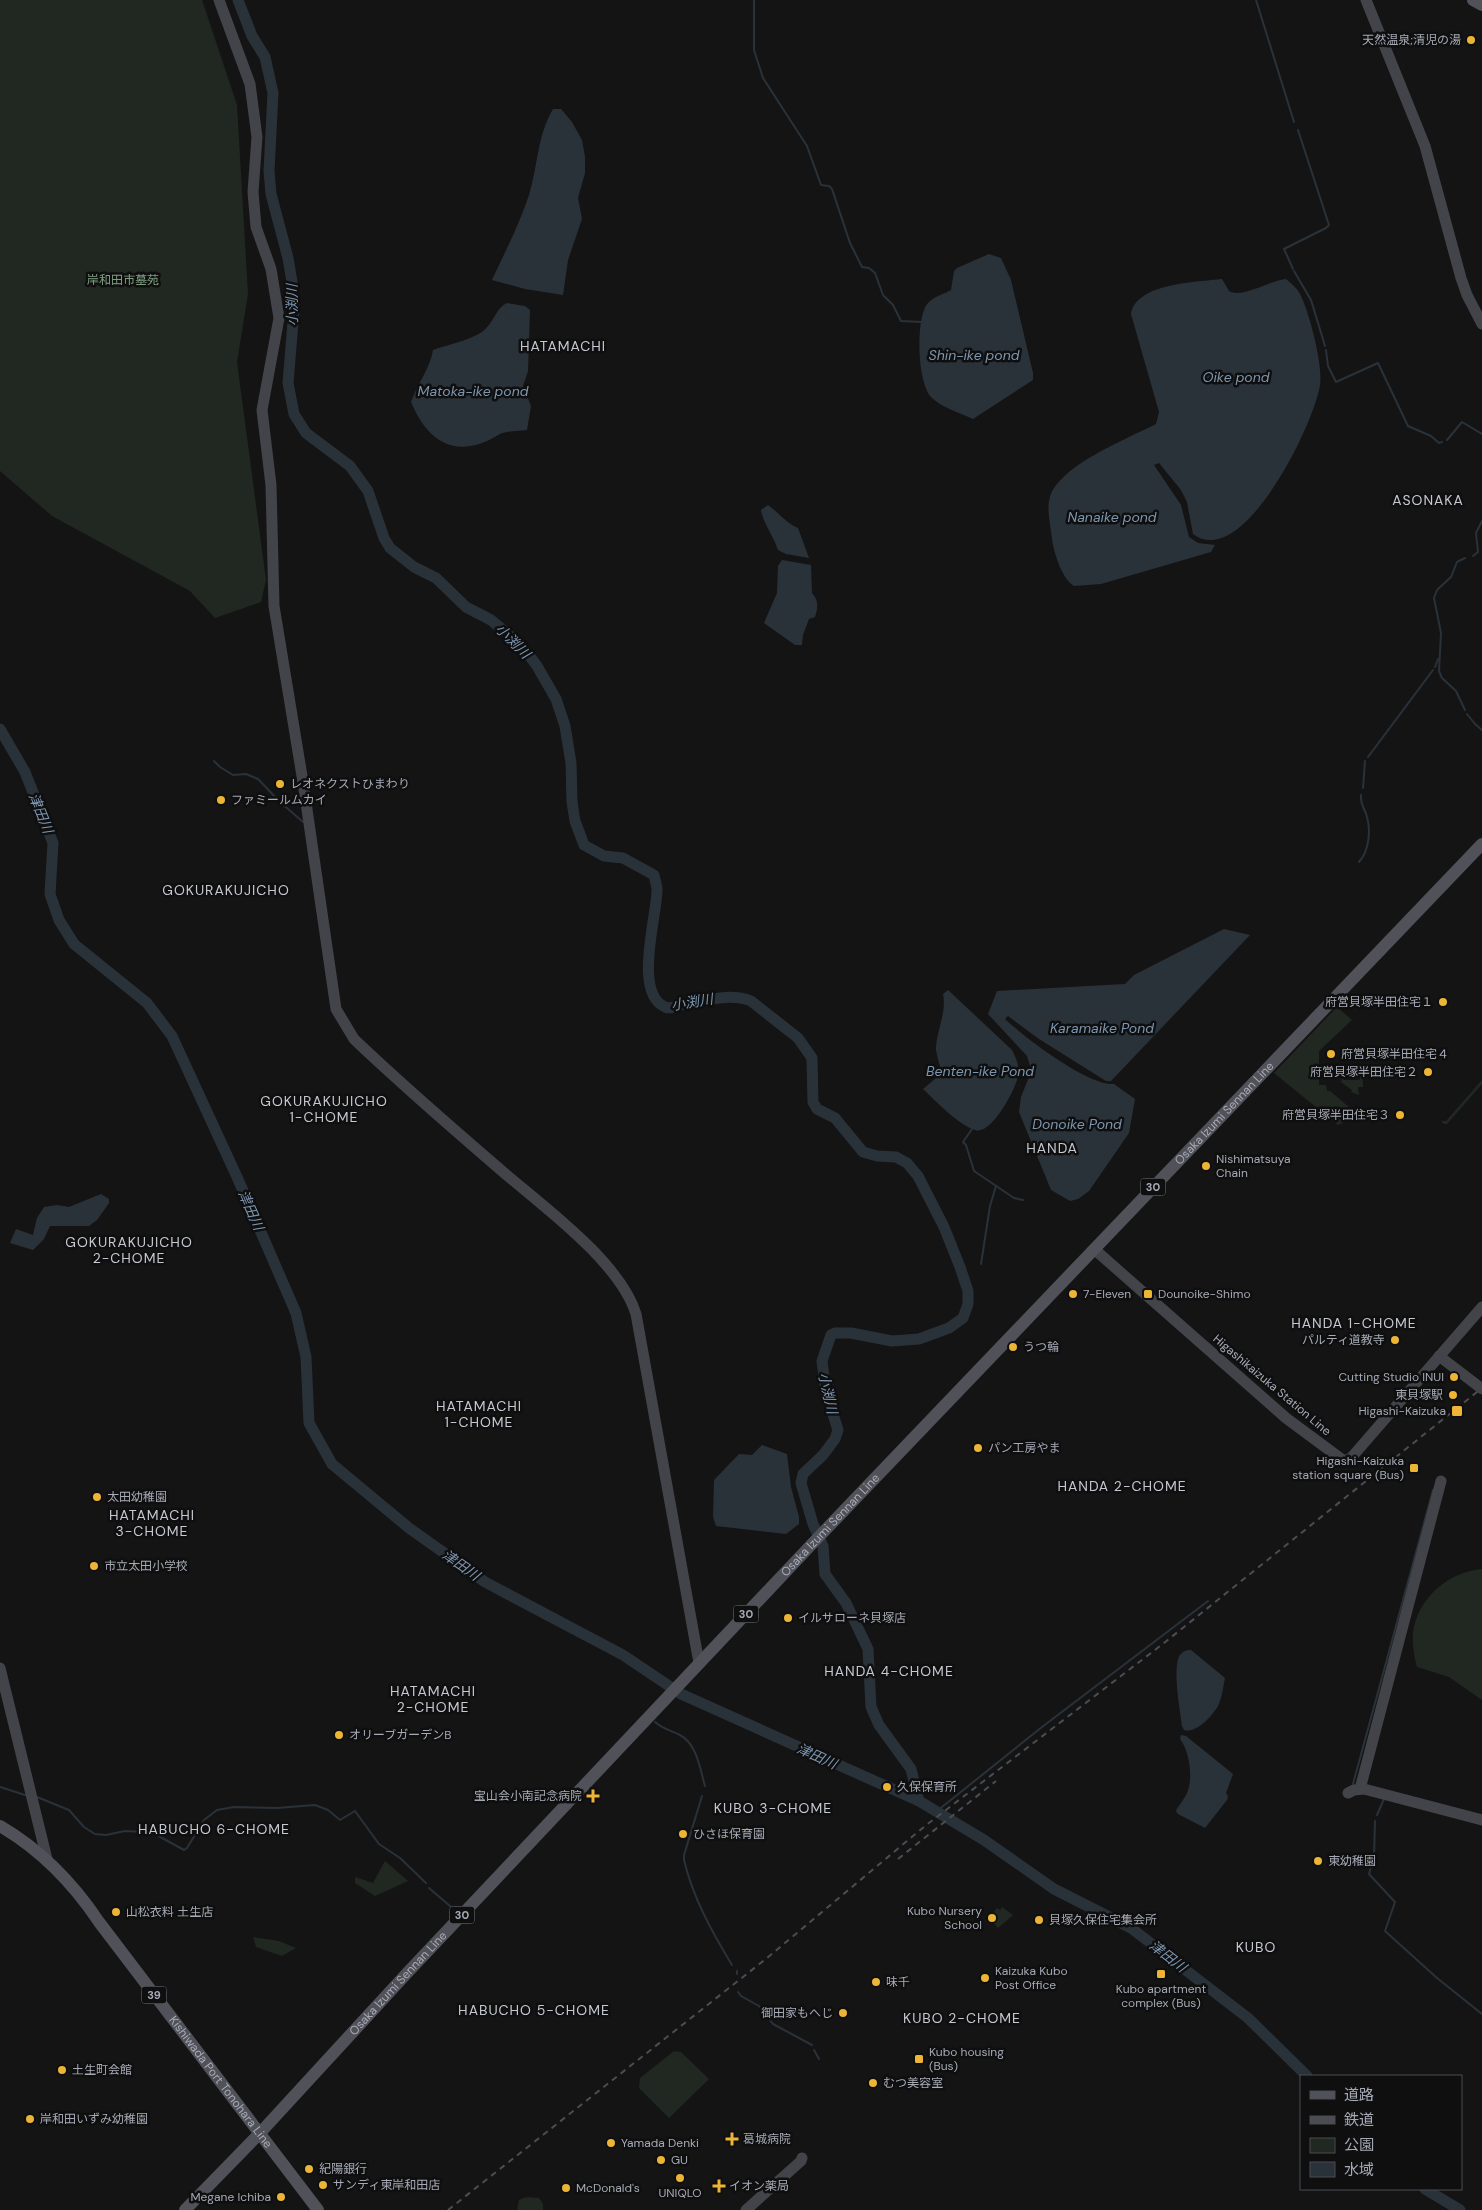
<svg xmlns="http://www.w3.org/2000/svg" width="1482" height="2210" font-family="'DM Sans','Noto Sans JP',sans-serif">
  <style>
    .green { fill: #202821 }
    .water { fill: #2a3239 }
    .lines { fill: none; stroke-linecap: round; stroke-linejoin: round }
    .stream { stroke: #2a3239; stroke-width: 2 }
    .river { stroke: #2a3239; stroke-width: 11 }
    .secondary { stroke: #43444a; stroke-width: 11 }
    .primary { stroke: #515259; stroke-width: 12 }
    .rail { stroke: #4c4d53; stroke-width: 2; stroke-dasharray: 6 5; stroke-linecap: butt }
    .poi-dot { fill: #ecb535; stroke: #0f0f10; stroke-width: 2 }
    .labels { text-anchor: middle; stroke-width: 5; stroke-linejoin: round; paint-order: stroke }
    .shield { fill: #0f0f10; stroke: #797c84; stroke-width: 1 }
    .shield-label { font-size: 11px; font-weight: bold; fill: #a6aab5 }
    .poi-label { font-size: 12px; fill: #a6aab5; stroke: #0f0f10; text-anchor: start }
    .park-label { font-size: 12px; fill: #7da080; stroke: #0f0f10 }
    .street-label { font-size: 12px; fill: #a6aab5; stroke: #0f0f10 }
    .water-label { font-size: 14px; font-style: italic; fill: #7d96b0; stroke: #0f0f10 }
    .neighbourhood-label { font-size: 14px; letter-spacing: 1px; fill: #c7c9d1; stroke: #0f0f10 }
  </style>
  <rect width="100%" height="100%" fill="#141415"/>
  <g class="green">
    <polygon points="0,0 202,0 237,105 248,294 237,362 266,580 261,602 215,618 190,591 52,516 0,471"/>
    <polygon points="1337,1007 1352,1020 1319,1051 1319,1085 1326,1085 1327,1091 1330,1091 1349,1107 1345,1112 1351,1116 1343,1123 1338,1125 1274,1073"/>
    <polygon points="1343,1075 1344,1080 1360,1080 1360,1075 1363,1076 1363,1087 1358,1087 1359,1095 1351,1092 1352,1090 1341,1082"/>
    <polygon points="1482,1080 1482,1084 1447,1124 1444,1124 1441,1121 1446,1121"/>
    <path d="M1482,1569V1700L1449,1677L1417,1667C1414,1656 1412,1644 1413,1632C1418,1598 1448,1572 1482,1569Z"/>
    <polygon points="385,1861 408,1881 375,1896 355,1883 355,1877 373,1883"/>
    <polygon points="1002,1907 1013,1915 998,1928 989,1918 997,1908 1000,1910"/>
    <polygon points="253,1937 279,1941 296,1948 282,1956 256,1947"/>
    <polygon points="674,2051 681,2052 709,2079 669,2118 639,2088 640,2078"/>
    <polygon points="526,2197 539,2198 543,2204 543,2210 517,2210 519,2200"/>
  </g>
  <g class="water">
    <path d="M553,109H561L572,122L582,140L585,157V173L578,198L582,219L568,260L563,295L525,289L492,280C505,252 519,225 529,195C538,166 537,136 553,109Z"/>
    <path d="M989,254L1001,258L1011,280L1033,373V380L973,419C960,413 943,408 932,398C917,385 915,317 928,303C933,297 944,294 951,290L954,271L957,268Z"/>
    <path d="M1222,279L1229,291C1242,299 1270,280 1286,279C1292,284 1298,289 1301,296C1310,315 1323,365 1320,385C1315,422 1243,572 1193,534L1187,502L1181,490L1159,463L1154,465L1181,505L1189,537L1198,543L1215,545L1211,552L1101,584L1074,586C1062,579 1054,553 1052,539C1051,527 1046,508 1050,497C1060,465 1127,439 1156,424L1159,412L1131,314C1136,283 1197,282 1222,279Z"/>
    <path d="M507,303L525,306L530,310L528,371L523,386L531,406L527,430C518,431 507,431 500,434C494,437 488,441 482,443C446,456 424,433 411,402C417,384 430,369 433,350C447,345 470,340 482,332C494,323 495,309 507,303Z"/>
    <path d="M768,505C779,513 786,523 798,528L809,558L786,554L778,550C774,537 763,523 761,510Z"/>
    <path d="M782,560L811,565L812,593C819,601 818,607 815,617L809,619L803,635L802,645H795L764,623L777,593L778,566Z"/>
    <path d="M1224,929L1250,935L1111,1081H1106L1039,1039L1008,1016L1005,1019C1024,1037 1088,1086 1114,1084L1135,1099L1129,1133L1089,1191L1078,1199L1070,1201L1051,1190L1019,1112L1021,1097L1029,1077L1030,1066L1027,1056L988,1014L997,991L1125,984L1134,975Z"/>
    <path d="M948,990L1012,1050C1016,1058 1020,1066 1018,1076C1016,1089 991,1136 975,1130C957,1124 936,1101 923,1089L942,1073C940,1066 937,1057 936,1050C936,1031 947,1013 943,994Z"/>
    <polygon points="101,1194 109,1199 109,1203 97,1220 89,1226 50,1226 44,1239 33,1250 10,1243 16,1229 33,1235 37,1218 44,1207 57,1205 69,1207"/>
    <polygon points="762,1445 787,1454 791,1487 799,1517 799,1524 786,1534 716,1526 713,1517 714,1480 739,1454 752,1455"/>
    <path d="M1191,1650L1225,1678C1223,1687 1222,1698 1218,1706C1212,1716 1196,1734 1184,1730L1182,1726C1180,1710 1172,1667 1180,1655C1183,1651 1187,1650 1191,1650Z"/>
    <path d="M1181,1735L1186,1736L1233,1774L1226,1793L1228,1796L1227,1800L1205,1828L1178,1814L1176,1811C1179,1804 1186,1798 1188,1790C1193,1776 1189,1750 1180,1739Z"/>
  </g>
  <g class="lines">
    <g class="stream">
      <polyline points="754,0 754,50 763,78 807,146 821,185 829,186 832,189 850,243 862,267 869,268 875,273 883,295 893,305 901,321 922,322"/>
      <polyline points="1256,0 1294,122"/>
      <polyline points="1293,269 1284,249 1326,228 1329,225 1298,130"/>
      <polyline points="1294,271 1311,300 1325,346"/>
      <polyline points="1326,350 1328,366 1336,382 1378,363 1408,426 1431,436 1439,443 1442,442"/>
      <polyline points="1447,440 1462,422 1482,434"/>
      <polyline points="1473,556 1478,552 1476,533 1482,521"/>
      <polyline points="1435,667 1438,659"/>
      <polyline points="1465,710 1456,691 1442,678 1439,671 1441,633 1434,598 1437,590 1451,577 1457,562 1465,558"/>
      <polyline points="1467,714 1475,724 1482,730"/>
      <polyline points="1368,757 1433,670"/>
      <polyline points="214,761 220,767 233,775 246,774 258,779 279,801 303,822"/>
      <polyline points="1363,788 1365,761"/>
      <path d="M1359,862C1369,851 1371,831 1367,817C1365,808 1360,805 1361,795"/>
      <polyline points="972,1129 963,1142 966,1145 974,1171 1014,1198 1023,1200"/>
      <polyline points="981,1264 990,1206 996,1186"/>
      <path d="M655,1722C663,1729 672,1731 680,1735C697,1744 700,1769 705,1786"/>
      <polyline points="1353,1784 1433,1490"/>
      <polyline points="0,1787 25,1795"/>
      <path d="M702,1796L684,1855V1860C693,1898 712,1932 732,1965"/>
      <polyline points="37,1797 69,1810 84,1827 95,1834 106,1835 125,1831 145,1832"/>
      <polyline points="937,1811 1042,1727 1208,1601"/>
      <polyline points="1377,1815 1384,1799"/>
      <polyline points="1375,1821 1374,1857 1369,1874 1395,1902 1385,1931 1437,1978 1482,2014"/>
      <polyline points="153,1833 184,1850 187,1848 204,1820 217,1810 234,1807 277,1808 315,1805 328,1810 340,1820 355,1811 379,1844 400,1858 426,1883"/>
      <polyline points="429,1888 457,1912"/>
      <polyline points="737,1971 737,1974"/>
      <polyline points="738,1992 741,1996 759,2006 773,2024 812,2045"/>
      <polyline points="814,2050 819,2059"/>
    </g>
    <g class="river">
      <path d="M238,0L252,36L265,57L273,93L269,171L271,194L288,258L292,282L294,310L288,383L294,414L306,433L350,466L368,491L384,538L390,548L414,567L436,578L466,607L491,620L523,647L537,666L556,699L565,726L571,763L572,802L575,821L584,845L604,856L623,858L654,875C655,880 657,885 657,890C657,916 633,993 665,1007C673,1010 680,1004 687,1003C707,1000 731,993 751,1001L798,1038L812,1058L813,1102L817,1109L835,1118L863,1152L877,1156L896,1157L907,1163L918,1176L944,1227L960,1267L968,1291V1304L963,1318L949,1328L919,1339L892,1341L851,1333H835L831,1335L822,1361L826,1392L838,1430L835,1439L823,1455L803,1474L801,1483L813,1524L823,1546L825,1574L846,1603L868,1649L871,1707L879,1725L911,1769L919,1801"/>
      <polyline points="0,729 25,772 53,843 50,894 59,920 74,944 147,1003 172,1036 237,1177 296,1313 306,1357 309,1423 332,1464 409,1528 485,1582 623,1655 681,1694 919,1801 984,1840 1054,1889 1131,1928 1248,2018 1307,2076"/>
      <polyline points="1425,2189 1460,2210"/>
    </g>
    <g class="secondary">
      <path d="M219,0L250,84L257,137L253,192L256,227L271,269L279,318L262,410L271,485L274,606L303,782L336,1009L354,1039C402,1085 452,1128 502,1171C544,1207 620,1262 636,1314L699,1663"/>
      <polyline points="1366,0 1425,146 1461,278 1467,295 1482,324"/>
      <polyline points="1094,1249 1286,1418 1344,1461 1351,1458 1482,1307"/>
      <polyline points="1439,1356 1482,1389"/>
      <polyline points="0,1668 47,1859"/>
      <polyline points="1360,1789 1441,1481"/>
      <polyline points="1348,1793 1354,1790 1364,1789 1482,1820"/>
      <polyline points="746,2210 801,2161 802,2158"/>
    </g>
    <g class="primary">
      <polyline points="1473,0 1482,5"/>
      <path id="s1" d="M0,1826C41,1850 73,1883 99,1922L318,2210"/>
      <path id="s2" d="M185,2210L260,2133L408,1972L811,1545L1482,844"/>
    </g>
    <g class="rail">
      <polyline points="898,1859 996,1781"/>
      <polyline points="448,2210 767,1958 925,1826 1164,1643 1482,1388"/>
    </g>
  </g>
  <g class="poi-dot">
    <circle cx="1471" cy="40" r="5"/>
    <circle cx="280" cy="784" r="5"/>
    <circle cx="221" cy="800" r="5"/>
    <circle cx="1443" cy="1002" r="5"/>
    <circle cx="1331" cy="1054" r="5"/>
    <circle cx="1428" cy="1072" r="5"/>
    <circle cx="1400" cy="1115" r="5"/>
    <circle cx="1206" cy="1166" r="5"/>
    <circle cx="1073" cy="1294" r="5"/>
    <rect x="1143" y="1289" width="10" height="10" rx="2.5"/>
    <circle cx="1395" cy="1340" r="5"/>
    <circle cx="1013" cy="1347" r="5"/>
    <circle cx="1454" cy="1377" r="5"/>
    <circle cx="1453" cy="1395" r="5"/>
    <rect x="1451" y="1405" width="12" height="12" rx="2.5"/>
    <circle cx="978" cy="1448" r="5"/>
    <rect x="1409" y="1463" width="10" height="10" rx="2.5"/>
    <circle cx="97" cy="1497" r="5"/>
    <circle cx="94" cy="1566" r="5"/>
    <circle cx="788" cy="1618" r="5"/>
    <circle cx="339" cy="1735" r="5"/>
    <circle cx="887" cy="1787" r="5"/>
    <path d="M590.5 1788.5h5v5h5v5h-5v5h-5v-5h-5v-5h5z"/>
    <circle cx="683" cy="1834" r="5"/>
    <circle cx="1318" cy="1861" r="5"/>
    <circle cx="116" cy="1912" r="5"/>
    <circle cx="992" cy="1918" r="5"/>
    <circle cx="1039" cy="1920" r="5"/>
    <rect x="1156" y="1969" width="10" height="10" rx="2.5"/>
    <circle cx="985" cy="1978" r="5"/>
    <circle cx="876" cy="1982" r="5"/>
    <circle cx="843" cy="2013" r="5"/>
    <rect x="914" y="2054" width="10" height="10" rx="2.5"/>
    <circle cx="62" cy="2070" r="5"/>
    <circle cx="873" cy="2083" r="5"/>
    <circle cx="30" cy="2119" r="5"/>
    <path d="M729.5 2131.5h5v5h5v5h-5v5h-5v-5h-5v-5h5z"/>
    <circle cx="611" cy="2143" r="5"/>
    <circle cx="661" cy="2160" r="5"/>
    <circle cx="309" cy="2169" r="5"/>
    <circle cx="680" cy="2178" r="5"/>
    <circle cx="323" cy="2185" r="5"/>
    <path d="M716.5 2178.5h5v5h5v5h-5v5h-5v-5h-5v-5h5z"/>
    <circle cx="566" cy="2188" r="5"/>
    <circle cx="281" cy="2197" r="5"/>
  </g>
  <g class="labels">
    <g class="shield">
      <rect x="1140.5" y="1178.5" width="25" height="17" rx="4"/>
      <rect x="733.5" y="1605.5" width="25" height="17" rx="4"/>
      <rect x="449.5" y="1906.5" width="25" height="17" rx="4"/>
      <rect x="141.5" y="1986.5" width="25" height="17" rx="4"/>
    </g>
    <g class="shield-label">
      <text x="1153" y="1191">30</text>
      <text x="746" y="1618">30</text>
      <text x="462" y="1919">30</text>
      <text x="154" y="1999">39</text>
    </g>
    <g class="poi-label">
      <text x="1461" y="44" text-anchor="end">天然温泉;清児の湯</text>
      <text x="290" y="788">レオネクストひまわり</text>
      <text x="231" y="804">ファミールムカイ</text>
      <text x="1433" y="1006" text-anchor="end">府営貝塚半田住宅１</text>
      <text x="1341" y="1058">府営貝塚半田住宅４</text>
      <text x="1418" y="1076" text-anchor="end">府営貝塚半田住宅２</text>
      <text x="1390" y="1119" text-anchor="end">府営貝塚半田住宅３</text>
      <text x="1216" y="1163">Nishimatsuya<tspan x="1216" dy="14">Chain</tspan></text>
      <text x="1083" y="1298">7-Eleven</text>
      <text x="1158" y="1298">Dounoike-Shimo</text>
      <text x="1385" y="1344" text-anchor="end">パルティ道教寺</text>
      <text x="1023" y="1351">うつ輪</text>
      <text x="1444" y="1381" text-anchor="end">Cutting Studio INUI</text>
      <text x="1443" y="1399" text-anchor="end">東貝塚駅</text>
      <text x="1446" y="1415" text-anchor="end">Higashi-Kaizuka</text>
      <text x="988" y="1452">パン工房やま</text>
      <text x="1404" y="1465" text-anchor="end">Higashi-Kaizuka<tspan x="1404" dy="14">station square (Bus)</tspan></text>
      <text x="107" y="1501">太田幼稚園</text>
      <text x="104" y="1570">市立太田小学校</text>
      <text x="798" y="1622">イルサローネ貝塚店</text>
      <text x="349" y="1739">オリーブガーデンB</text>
      <text x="897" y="1791">久保保育所</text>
      <text x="582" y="1800" text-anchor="end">宝山会小南記念病院</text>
      <text x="693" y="1838">ひさほ保育園</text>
      <text x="1328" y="1865">東幼稚園</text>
      <text x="982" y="1915" text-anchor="end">Kubo Nursery<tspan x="982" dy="14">School</tspan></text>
      <text x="126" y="1916">山松衣料 土生店</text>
      <text x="1049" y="1924">貝塚久保住宅集会所</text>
      <text x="995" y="1975">Kaizuka Kubo<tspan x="995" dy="14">Post Office</tspan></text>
      <text x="886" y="1986">味千</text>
      <text x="1161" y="1993" text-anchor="middle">Kubo apartment<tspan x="1161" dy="14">complex (Bus)</tspan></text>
      <text x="833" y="2017" text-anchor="end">御田家もへじ</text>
      <text x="929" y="2056">Kubo housing<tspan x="929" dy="14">(Bus)</tspan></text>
      <text x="72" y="2074">土生町会館</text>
      <text x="883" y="2087">むつ美容室</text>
      <text x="40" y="2123">岸和田いずみ幼稚園</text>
      <text x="743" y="2143">葛城病院</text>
      <text x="621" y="2147">Yamada Denki</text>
      <text x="671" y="2164">GU</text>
      <text x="319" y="2173">紀陽銀行</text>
      <text x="333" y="2189">サンディ東岸和田店</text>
      <text x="729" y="2190">イオン薬局</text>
      <text x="576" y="2192">McDonald's</text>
      <text x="680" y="2197" text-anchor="middle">UNIQLO</text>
      <text x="271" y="2201" text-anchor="end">Megane Ichiba</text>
    </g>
    <g class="park-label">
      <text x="123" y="284">岸和田市墓苑</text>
    </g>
    <g class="street-label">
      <text dy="4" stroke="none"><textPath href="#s2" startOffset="1511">Osaka Izumi Sennan Line</textPath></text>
      <text transform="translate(1272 1385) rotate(40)" y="4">Higashikaizuka Station Line</text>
      <text dy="4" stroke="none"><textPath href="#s2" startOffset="941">Osaka Izumi Sennan Line</textPath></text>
      <text dy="4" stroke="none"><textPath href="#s2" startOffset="311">Osaka Izumi Sennan Line</textPath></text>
      <text dy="4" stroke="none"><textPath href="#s1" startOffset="340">Kishiwada Port Tonohara Line</textPath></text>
    </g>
    <g class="water-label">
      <text transform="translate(292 305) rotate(-91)" y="5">小渕川</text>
      <text x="974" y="360">Shin-ike pond</text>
      <text x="1236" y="382">Oike pond</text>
      <text x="473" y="396">Matoka-ike pond</text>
      <text x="1112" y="522">Nanaike pond</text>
      <text transform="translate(513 641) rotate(45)" y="5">小渕川</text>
      <text transform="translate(41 813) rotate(68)" y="5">津田川</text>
      <text transform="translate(692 1002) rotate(-9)" y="5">小渕川</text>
      <text x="1102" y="1033">Karamaike Pond</text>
      <text x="980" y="1076">Benten-ike Pond</text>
      <text x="1077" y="1129">Donoike Pond</text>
      <text transform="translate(251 1210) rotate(66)" y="5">津田川</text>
      <text transform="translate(828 1393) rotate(77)" y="5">小渕川</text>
      <text transform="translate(461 1565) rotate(35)" y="5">津田川</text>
      <text transform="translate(817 1756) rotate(24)" y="5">津田川</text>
      <text transform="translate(1168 1956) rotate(38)" y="5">津田川</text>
    </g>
    <g class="neighbourhood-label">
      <text x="563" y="351">HATAMACHI</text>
      <text x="1428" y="505">ASONAKA</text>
      <text x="226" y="895">GOKURAKUJICHO</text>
      <text x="324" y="1106">GOKURAKUJICHO<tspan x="324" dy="16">1-CHOME</tspan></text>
      <text x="1052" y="1153">HANDA</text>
      <text x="129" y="1247">GOKURAKUJICHO<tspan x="129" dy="16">2-CHOME</tspan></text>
      <text x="1354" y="1328">HANDA 1-CHOME</text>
      <text x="479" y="1411">HATAMACHI<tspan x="479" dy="16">1-CHOME</tspan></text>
      <text x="1122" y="1491">HANDA 2-CHOME</text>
      <text x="152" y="1520">HATAMACHI<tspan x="152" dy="16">3-CHOME</tspan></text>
      <text x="889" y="1676">HANDA 4-CHOME</text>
      <text x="433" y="1696">HATAMACHI<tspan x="433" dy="16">2-CHOME</tspan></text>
      <text x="773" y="1813">KUBO 3-CHOME</text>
      <text x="214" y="1834">HABUCHO 6-CHOME</text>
      <text x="1256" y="1952">KUBO</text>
      <text x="534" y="2015">HABUCHO 5-CHOME</text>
      <text x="962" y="2023">KUBO 2-CHOME</text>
    </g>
  </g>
  <rect x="1300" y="2075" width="162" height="115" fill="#0f0f10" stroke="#4b4d52"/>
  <rect x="1310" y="2091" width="25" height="8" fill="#515259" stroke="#4b4d52"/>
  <text x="1344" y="2100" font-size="15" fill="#a6aab5">道路</text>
  <rect x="1310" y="2116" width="25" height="8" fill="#4c4d53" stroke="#4b4d52"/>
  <text x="1344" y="2125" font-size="15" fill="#a6aab5">鉄道</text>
  <rect x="1310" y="2138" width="25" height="15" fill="#202821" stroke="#4b4d52"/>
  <text x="1344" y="2150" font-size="15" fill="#a6aab5">公園</text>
  <rect x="1310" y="2162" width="25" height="15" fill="#2a3239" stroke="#4b4d52"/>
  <text x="1344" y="2175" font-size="15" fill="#a6aab5">水域</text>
</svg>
